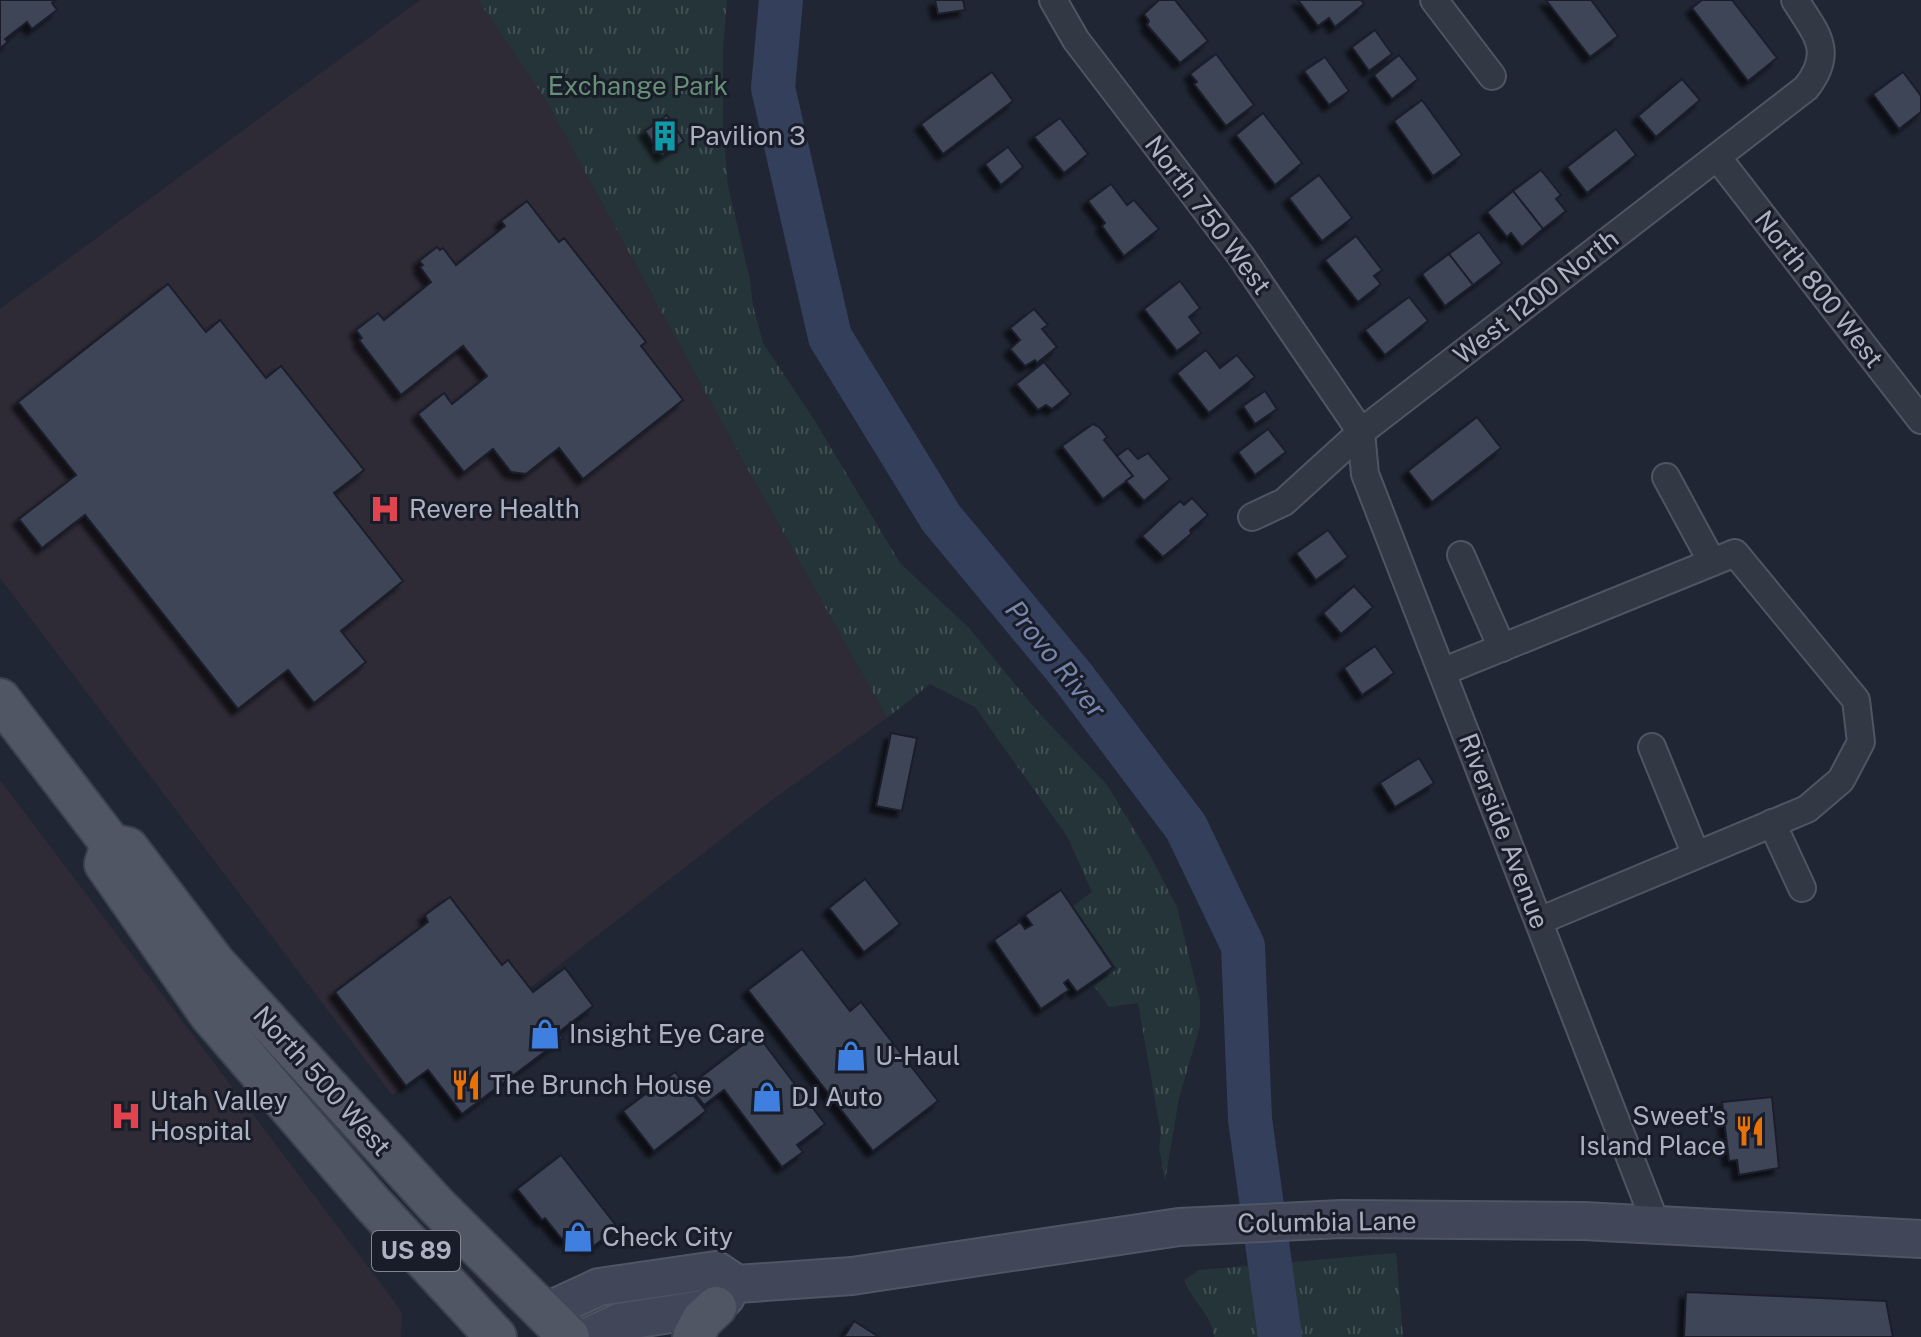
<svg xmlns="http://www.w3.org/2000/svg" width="1921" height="1337" font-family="'Public Sans',sans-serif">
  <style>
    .medical { fill: #2e2a36 }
    .grass { fill: url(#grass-tufts) }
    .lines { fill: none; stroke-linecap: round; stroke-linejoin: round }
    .river { stroke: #343f5b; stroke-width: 44 }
    .building { fill: #3e4557; stroke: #1a1f2b; stroke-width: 2; filter: url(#shadow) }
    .minor-casing { stroke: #505563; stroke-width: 30 }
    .secondary-casing { stroke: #505563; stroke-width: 40 }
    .primary-casing { stroke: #3c414e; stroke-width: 44 }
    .minor { stroke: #333845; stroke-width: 26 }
    .secondary { stroke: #414658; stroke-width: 36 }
    .primary { stroke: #515665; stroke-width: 40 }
    .labels { text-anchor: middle; stroke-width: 6; stroke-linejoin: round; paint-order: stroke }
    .shield { fill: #191d29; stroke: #818594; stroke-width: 2 }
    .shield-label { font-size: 24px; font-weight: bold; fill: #adb2c2 }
    .park-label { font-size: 26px; fill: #669176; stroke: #191d29 }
    .poi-label { font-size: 26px; fill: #adb2c2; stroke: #191d29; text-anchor: start }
    .street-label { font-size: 26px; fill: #adb2c2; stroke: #191d29 }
    .water-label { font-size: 28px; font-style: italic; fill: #7685aa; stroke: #191d29 }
  </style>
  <defs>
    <pattern id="grass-tufts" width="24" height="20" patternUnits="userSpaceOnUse" patternTransform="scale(2)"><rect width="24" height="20" fill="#253438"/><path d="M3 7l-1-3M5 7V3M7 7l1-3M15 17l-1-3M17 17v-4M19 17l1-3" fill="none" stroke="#424f53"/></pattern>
    <filter id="shadow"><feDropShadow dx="-6" dy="6" stdDeviation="2" flood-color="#0009"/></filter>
  </defs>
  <rect width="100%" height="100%" fill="#202634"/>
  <g class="medical">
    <polygon points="420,0 478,0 545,99 733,443 887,718 768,803 392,1095 0,578 0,309"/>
    <polygon points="0,780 394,1301 402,1313 401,1337 0,1337"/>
  </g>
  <g class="grass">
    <polygon points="478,0 727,0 723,49 723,126 728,186 750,280 753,306 763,343 813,418 900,563 969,628 1038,712 1107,785 1151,857 1177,907 1200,1001 1200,1026 1179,1098 1165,1181 1159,1147 1161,1134 1138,1003 1109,1007 1094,986 1117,969 1073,906 1092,892 1067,836 975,707 930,684 887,718 733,443 545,99"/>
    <path d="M1396,1253L1403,1337H1214C1212,1314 1193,1303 1184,1280L1199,1270Z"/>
  </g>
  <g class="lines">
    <polyline class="river" points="781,0 773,88 830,337 941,518 1073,677 1186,827 1243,946 1250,1119 1280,1337"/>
  </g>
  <g class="building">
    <polygon points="0,0 56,0 52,3 57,10 32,29 27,22 5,39 8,42 0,48"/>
    <polygon points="935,0 963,0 965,10 938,14"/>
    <polygon points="1159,0 1175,0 1208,41 1180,63 1147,25 1149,21 1144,14"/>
    <polygon points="1298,0 1361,0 1364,4 1335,27 1329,18 1318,26"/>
    <polygon points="1546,0 1591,0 1618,36 1590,57"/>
    <polygon points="1702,0 1732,0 1777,58 1748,81 1692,8"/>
    <polygon points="1375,30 1392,54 1369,71 1352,47"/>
    <polygon points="1216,54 1254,105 1226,126 1194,84 1197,82 1190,74"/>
    <polygon points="1399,55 1418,79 1392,99 1374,75"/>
    <polygon points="1325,57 1349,91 1329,105 1304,71"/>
    <polygon points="992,72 1013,101 943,154 921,124"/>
    <polygon points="1903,72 1921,96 1921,112 1899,129 1873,94"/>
    <polygon points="1682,79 1700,100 1656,137 1638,116"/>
    <polygon points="1422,100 1462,155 1433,176 1394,121"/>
    <polygon points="1263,113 1302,163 1275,185 1236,135"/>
    <polygon points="667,115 684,141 662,156 645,131"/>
    <polygon points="1060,118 1088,154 1064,173 1034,137"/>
    <polygon points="1616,129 1636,155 1587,193 1567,167"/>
    <polygon points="1008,147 1023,167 1001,185 985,164"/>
    <polygon points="1541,170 1561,195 1556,199 1566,211 1543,229 1513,191"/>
    <polygon points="1319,175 1352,218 1322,241 1289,198"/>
    <polygon points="1111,184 1127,205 1134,200 1159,229 1124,256 1102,226 1105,223 1088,201"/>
    <polygon points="1513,191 1543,229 1522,247 1511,233 1507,237 1487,212"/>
    <polygon points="527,201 559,242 564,238 646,342 641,346 683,400 583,479 559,448 526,474 511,472 493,449 464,472 418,414 444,393 452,404 487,376 463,346 401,395 359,340 362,338 356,330 378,313 384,320 431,282 420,267 423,265 419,261 437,247 440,250 443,248 456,265 505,226 501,221"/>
    <polygon points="1479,232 1502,263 1473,285 1449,254"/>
    <polygon points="1356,236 1382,270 1374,276 1381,284 1358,302 1325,260"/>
    <polygon points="1449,254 1473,285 1445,306 1422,274"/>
    <polygon points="1180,281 1200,308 1189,317 1201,333 1177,351 1144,309"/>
    <polygon points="168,284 206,332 220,320 266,378 281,366 364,470 334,493 403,581 341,631 366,662 314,703 288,670 238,709 85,515 42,548 19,519 76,475 18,402"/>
    <polygon points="1409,297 1428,321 1385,355 1365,330"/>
    <polygon points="1034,309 1048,325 1042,329 1057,347 1037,363 1035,360 1025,366 1010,349 1020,340 1010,328"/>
    <polygon points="1206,350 1220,368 1237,355 1255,377 1209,413 1177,373"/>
    <polygon points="1044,362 1071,394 1052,409 1046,405 1038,410 1016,384"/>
    <polygon points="1265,391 1277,409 1255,424 1243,406"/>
    <polygon points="1477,417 1501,448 1432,502 1408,471"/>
    <polygon points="1093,424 1099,427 1107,437 1104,440 1133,476 1103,499 1062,446"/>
    <polygon points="1268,429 1286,452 1255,475 1238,452"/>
    <polygon points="1128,448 1138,459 1148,453 1170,479 1144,501 1126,481 1133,476 1117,456"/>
    <polygon points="1192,498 1208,515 1190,530 1191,534 1163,557 1142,536 1180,501 1184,505"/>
    <polygon points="1328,530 1348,557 1316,580 1296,553"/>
    <polygon points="1354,586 1373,607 1341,634 1323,613"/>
    <polygon points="1375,646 1394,673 1362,695 1344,668"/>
    <polygon points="891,733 917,738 902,811 876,806"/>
    <polygon points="1419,758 1434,783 1395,807 1380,783"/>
    <polygon points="865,879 900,924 864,952 829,908"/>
    <polygon points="1061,890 1113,967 1077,992 1068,980 1064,983 1069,990 1041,1009 994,940 1020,922 1025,929 1032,925 1025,915"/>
    <polygon points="450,897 502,965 508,960 533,992 565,968 593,1006 559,1032 563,1038 462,1114 428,1070 406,1086 335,992 428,922 425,915"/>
    <polygon points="802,949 850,1011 861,1002 938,1101 873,1151 748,990"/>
    <polygon points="757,1034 825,1124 797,1145 803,1152 782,1167 724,1090 704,1105 689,1086"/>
    <polygon points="675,1072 706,1111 654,1151 623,1111"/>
    <polygon points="1772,1097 1779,1168 1739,1175 1737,1160 1729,1161 1722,1102"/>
    <polygon points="561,1155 618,1228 591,1248 561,1238 545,1218 542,1220 517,1189"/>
    <polygon points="1686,1292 1886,1301 1893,1337 1684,1337"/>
    <polygon points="854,1321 879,1337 844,1337"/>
  </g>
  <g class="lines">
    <g class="minor-casing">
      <g id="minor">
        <polyline points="1053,0 1076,40 1241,256 1361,432 1365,474 1657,1227"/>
        <polyline points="1434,0 1492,76"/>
        <polyline points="1717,157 1921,420"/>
        <polyline points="1666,477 1712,562"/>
        <path d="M1252,517L1284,502L1361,432L1806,88C1835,51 1816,34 1795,0"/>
        <polyline points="1461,555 1502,648"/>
        <polyline points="1442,672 1735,553 1856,700 1861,742 1841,780 1807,809 1539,921"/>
        <polyline points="1652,747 1696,855"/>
        <polyline points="1772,823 1802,888"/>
      </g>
    </g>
    <g class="secondary-casing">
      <g id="secondary">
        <polyline points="545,1312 599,1287 716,1270 737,1284 852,1276 1179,1227 1341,1219 1584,1221 1921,1239"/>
        <polyline points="587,1337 619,1322 716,1307 726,1297"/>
      </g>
    </g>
    <g class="primary-casing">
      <g id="primary">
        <polyline points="0,699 111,844 128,848 215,963 437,1206 569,1337"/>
        <polyline points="111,844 105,864 210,1015 372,1203 496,1337"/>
        <polyline points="693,1337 702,1320 716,1307"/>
      </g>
    </g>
    <use href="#minor" class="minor"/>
    <use href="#secondary" class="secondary"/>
    <use href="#primary" class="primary"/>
  </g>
  <defs>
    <g id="building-bare" transform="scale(2.4)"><path d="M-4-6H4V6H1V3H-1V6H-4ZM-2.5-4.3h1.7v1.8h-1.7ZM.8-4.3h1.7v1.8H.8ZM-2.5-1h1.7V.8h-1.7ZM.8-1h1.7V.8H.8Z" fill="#0f9aa8" stroke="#191d29" stroke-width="2.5" paint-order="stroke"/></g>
    <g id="hospital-bare" transform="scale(2.4)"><path d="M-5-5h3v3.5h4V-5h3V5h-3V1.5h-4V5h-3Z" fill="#e0444e" stroke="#191d29" stroke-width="2.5" paint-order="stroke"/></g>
    <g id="shop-bare" transform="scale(2.4)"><path d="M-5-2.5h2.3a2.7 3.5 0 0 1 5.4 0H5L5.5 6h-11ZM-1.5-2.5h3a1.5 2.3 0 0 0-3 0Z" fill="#3f7fe0" stroke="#191d29" stroke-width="2.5" paint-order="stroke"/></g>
    <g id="restaurant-bare" transform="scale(2.4)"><path d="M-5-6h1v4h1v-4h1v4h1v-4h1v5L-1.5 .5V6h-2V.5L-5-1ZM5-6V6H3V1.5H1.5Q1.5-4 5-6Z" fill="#e8710a" stroke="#191d29" stroke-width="2.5" paint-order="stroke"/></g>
  </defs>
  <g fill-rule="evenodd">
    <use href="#building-bare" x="665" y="136"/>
    <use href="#hospital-bare" x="385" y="509"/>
    <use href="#shop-bare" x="545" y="1034"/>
    <use href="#shop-bare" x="851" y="1056"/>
    <use href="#restaurant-bare" x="466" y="1085"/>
    <use href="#shop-bare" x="767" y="1097"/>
    <use href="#hospital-bare" x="126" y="1116"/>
    <use href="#restaurant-bare" x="1750" y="1131"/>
    <use href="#shop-bare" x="578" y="1237"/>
  </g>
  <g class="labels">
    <rect class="shield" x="372" y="1231" width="88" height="40" rx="6"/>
    <g class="shield-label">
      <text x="416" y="1259">US 89</text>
    </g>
    <g class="park-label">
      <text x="638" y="95">Exchange Park</text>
    </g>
    <g class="poi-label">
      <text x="689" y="145">Pavilion 3</text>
      <text x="409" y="518">Revere Health</text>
      <text x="569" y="1043">Insight Eye Care</text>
      <text x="875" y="1065">U-Haul</text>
      <text x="490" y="1094">The Brunch House</text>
      <text x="791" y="1106">DJ Auto</text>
      <text x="150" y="1110">Utah Valley<tspan x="150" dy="30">Hospital</tspan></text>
      <text x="1726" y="1125" text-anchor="end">Sweet's<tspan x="1726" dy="30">Island Place</tspan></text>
      <text x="602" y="1246">Check City</text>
    </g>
    <g class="street-label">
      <text transform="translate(1208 215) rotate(53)" y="9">North 750 West</text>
      <text transform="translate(1819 289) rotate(52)" y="9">North 800 West</text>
      <text transform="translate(1536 297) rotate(-38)" y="9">West 1200 North</text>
      <text transform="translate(1504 831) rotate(69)" y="9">Riverside Avenue</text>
      <text transform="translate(322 1081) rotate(48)" y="9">North 500 West</text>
      <text transform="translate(1327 1222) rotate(-1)" y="9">Columbia Lane</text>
    </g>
    <g class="water-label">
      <text transform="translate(1056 659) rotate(51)" y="10">Provo River</text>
    </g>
  </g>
</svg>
